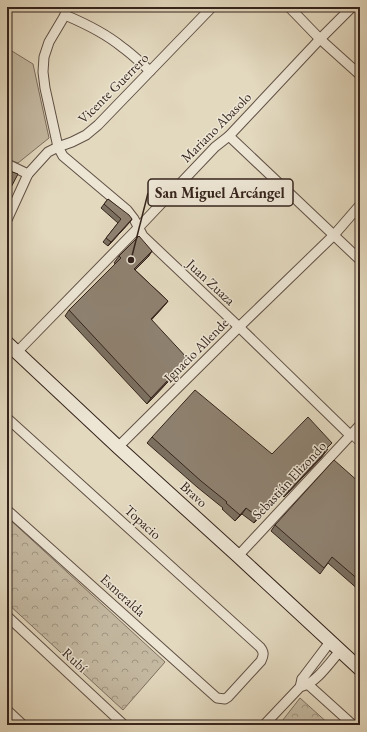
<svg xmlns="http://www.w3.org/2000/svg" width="367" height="732" font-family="'EB Garamond',serif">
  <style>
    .grass { fill: #c5baa3; stroke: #7d6e60 }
    .forest { fill: url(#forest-crowns); stroke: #7d6e60 }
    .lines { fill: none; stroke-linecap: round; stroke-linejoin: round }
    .lane-casing { stroke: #605045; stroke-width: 6 }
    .street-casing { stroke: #605045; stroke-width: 11 }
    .secondary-casing { stroke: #35231c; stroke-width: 15 }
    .lane { stroke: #ede6d5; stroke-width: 4.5 }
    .street { stroke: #ede6d5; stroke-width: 9 }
    .secondary { stroke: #ede6d5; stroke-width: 13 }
    .wall { fill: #7b7061; stroke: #35231c }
    .shaded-wall { fill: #645b4f; stroke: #35231c }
    .building { fill: #8f8271; stroke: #35231c }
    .labels { text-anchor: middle; stroke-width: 3; stroke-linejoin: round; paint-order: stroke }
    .street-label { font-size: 14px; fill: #35231c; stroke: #ede6d5 }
    .leader { fill: none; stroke: #35231c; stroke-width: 1.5 }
    .callout-dot { fill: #35231c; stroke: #ede6d5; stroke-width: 1.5 }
    .callout { fill: #ede6d5; stroke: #35231c; stroke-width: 1.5 }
    .callout-label { font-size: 15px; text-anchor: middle; font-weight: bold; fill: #35231c }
  </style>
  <defs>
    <pattern id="forest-crowns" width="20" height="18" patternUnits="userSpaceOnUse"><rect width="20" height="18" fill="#c5baa3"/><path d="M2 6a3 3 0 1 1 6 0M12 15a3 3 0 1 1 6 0" fill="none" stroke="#a19784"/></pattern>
  </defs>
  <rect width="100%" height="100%" fill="#e3d9bf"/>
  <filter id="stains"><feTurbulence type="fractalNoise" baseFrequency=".005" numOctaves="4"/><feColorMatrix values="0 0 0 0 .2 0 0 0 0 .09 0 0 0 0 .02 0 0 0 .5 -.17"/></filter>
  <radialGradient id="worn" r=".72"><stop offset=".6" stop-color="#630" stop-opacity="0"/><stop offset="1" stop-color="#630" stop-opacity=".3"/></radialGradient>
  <polygon class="grass" points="7,48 33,64 49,138 18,163 7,159"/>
  <g class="forest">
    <polygon points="7,517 165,662 123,710 7,603"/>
    <polygon points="300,698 330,725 279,725"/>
  </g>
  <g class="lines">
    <g class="lane-casing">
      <polyline id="lane" points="350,435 360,445"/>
    </g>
    <g class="street-casing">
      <g id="street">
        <polyline points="66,7 65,15 49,42 44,57 43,72 45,88 58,147 63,156 127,210 134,219 143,236 239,327 350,435"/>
        <polyline points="289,7 320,39 360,75"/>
        <path d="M65,15C84,23 105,33 122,47C132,54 141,63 150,71"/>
        <polyline points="229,136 360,260"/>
        <polyline points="7,164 28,174"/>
        <polyline points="7,220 28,174 48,152 58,147 72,142 86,135 98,125 212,7"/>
        <polyline points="17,352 139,227 215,147 229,136 320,39 352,7"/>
        <path d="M7,418L260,647C264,652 264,655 261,661L228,697L225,699L217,698L7,510"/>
        <polyline points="118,447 239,327 334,235 360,205"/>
        <polyline points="238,556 360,425"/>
        <polyline points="7,616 124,725"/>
        <polyline points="302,679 353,725"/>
        <path d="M303,686C317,682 330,662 340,651"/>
        <polyline points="7,710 23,725"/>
        <polyline points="264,725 300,687 302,679 330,642"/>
      </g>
    </g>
    <g class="secondary-casing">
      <polyline id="secondary" points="7,343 118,447 238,556 360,669"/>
    </g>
    <use href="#lane" class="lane"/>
    <use href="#street" class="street"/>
    <use href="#secondary" class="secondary"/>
  </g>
  <g class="wall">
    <polygon points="108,199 132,219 129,223 108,246 103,242 118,223 101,208"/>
    <polygon points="152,251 148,257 135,270 168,301 163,307 151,320 184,365 147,404 65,316 69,310 116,264 114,263 119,256"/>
    <polygon points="152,437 272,454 328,449 321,458 284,497 281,494 254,523 242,514 235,521 222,509 223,508 197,487 147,443"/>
    <polygon points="360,483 360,591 328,563 320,574 271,531 275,525"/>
  </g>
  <g class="shaded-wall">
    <polygon points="132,219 129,223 108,246 111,242"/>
    <polygon points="152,251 148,257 130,275 134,269"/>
    <polygon points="168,301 163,307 146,326 151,319"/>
    <polygon points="188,359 184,365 147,404 151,398"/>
    <polygon points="325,452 321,458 284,497 289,491"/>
    <polygon points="285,488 281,494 254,523 258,517"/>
    <polygon points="246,508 242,514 235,521 240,515"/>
  </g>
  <g class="building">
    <polygon points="7,170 18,174 7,195"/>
    <polygon points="108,199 129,215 132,219 111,242 106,238 121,219 104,204"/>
    <polygon points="139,236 152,251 134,269 168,301 151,319 188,359 151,398 69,310 121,258 119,256"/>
    <polygon points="195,390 272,454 308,417 332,443 324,451 325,452 289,491 285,488 258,517 246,508 240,515 226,503 227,502 201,481 152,437"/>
    <polygon points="334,460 360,483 360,581 332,557 324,568 275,525"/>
  </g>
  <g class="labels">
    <g class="street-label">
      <text transform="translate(113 88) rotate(-45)" y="5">Vicente Guerrero</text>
      <text transform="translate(216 127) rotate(-45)" y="5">Mariano Abasolo</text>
      <text transform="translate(211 282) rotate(43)" y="5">Juan Zuaza</text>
      <text transform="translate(196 350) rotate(-45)" y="5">Ignacio Allende</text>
      <text transform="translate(289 480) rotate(-47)" y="5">Sebastián Elizondo</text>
      <text transform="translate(194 494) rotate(42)" y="5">Bravo</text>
      <text transform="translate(143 522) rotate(42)" y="5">Topacio</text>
      <text transform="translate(123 595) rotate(42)" y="5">Esmeralda</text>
      <text transform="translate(75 660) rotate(43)" y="5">Rubí</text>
    </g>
  </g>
  <path class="leader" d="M131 260L148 193"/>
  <circle class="callout-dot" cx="131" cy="260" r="4"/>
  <rect class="callout" x="148" y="179" width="145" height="27" rx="4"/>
  <g class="callout-label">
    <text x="220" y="198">San Miguel Arcángel</text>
  </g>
  <rect width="367" height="732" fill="none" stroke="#e3d9bf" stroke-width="24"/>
  <rect x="8" y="8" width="351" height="716" fill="none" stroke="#35231c" stroke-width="2"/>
  <rect x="12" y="12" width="343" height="708" fill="none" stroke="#35231c"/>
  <rect width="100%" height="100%" filter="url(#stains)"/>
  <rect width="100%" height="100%" fill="url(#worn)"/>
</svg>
